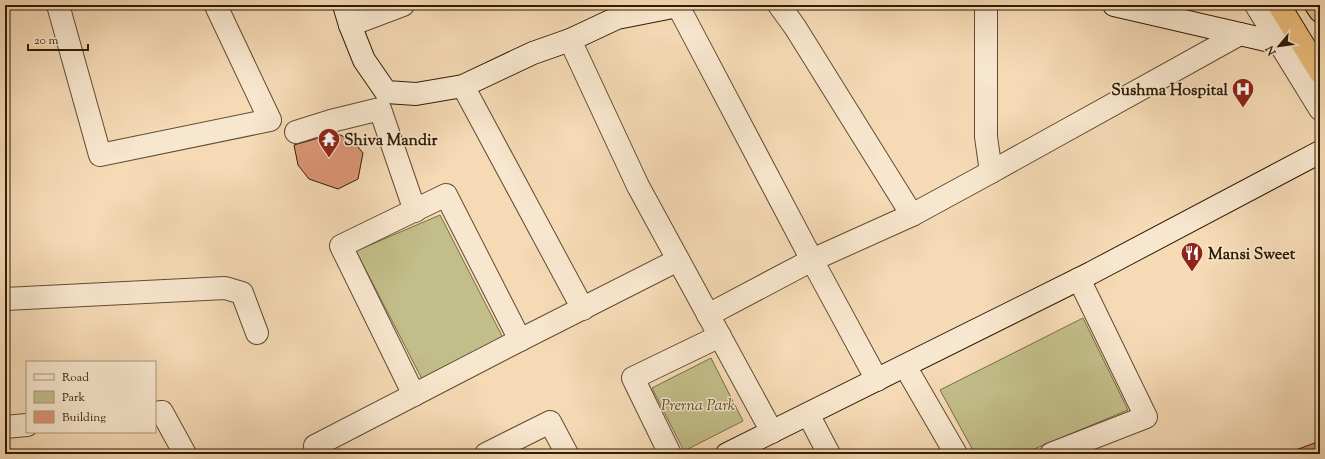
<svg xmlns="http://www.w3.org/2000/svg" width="1325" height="459" font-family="'Sorts Mill Goudy',serif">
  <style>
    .green { fill: #c2be89; stroke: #796d46 }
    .building { fill: #dd9676; stroke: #301c03 }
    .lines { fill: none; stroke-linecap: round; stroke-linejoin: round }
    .street-casing { stroke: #614c30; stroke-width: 24 }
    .secondary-casing { stroke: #301c03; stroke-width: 24 }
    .highway-casing { stroke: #301c03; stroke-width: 24 }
    .street { stroke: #f8e7cf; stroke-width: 22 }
    .secondary { stroke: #f8e7cf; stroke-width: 22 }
    .highway { stroke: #eabd7a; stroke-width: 22 }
    .labels { text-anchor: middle; stroke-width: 3; stroke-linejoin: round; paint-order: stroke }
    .poi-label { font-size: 16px; font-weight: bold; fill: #301c03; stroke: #f8e7cf; text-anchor: start }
    .park-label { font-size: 16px; font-style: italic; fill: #5c4d2b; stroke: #f8e7cf }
  </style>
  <rect width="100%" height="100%" fill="#f5dab5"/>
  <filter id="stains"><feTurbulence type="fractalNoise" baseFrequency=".005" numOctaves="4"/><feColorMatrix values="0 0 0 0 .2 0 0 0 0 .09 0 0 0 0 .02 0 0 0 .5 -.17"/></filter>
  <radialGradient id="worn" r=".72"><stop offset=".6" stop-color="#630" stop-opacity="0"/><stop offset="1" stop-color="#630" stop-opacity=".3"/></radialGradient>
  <g class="green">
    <polygon points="440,215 503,338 422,379 356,251"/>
    <polygon points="1083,318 1128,410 1022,454 975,454 940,390"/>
    <polygon points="711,358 743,421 684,451 652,388"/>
  </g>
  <g class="building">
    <polygon points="336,133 353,141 363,153 358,179 338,189 309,179 298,165 294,145"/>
    <polygon points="1320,441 1320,454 1285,454"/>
  </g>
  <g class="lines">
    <g class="street-casing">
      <g id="street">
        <polyline points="58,5 100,155 270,120 217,8"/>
        <polyline points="779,5 795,27 912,215"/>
        <polyline points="986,5 986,137 991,172"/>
        <polyline points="1256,5 1320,109"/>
        <polyline points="678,6 812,260 877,380"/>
        <polyline points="350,25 403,5"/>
        <polyline points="570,40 638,186 772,432"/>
        <polyline points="463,86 583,309"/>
        <polyline points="296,132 331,121 380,109 415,211"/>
        <polyline points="5,299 225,288 242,293 257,333"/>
        <polyline points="708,315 812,260 912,215 991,172 1240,34"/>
        <polyline points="905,366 956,454"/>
        <polyline points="414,395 341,246 446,195 520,340"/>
        <polyline points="155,413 162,412 185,454"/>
        <polyline points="808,414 829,454"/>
        <polyline points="5,427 27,425"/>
        <polyline points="319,454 315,446 520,340 678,260"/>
        <polyline points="486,454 550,422 567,454"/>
        <polyline points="670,454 633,378 720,336"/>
        <polyline points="1051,454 1146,417 1079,279"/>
      </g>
    </g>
    <g class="secondary-casing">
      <g id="secondary">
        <polyline points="344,5 350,25 364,60 386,92 416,94 463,86 533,53 570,40 617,18 683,5"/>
        <polyline points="1114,5 1279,43"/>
        <polyline points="727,454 1091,273 1320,152"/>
      </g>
    </g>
    <g class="highway-casing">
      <g id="highway">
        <polyline points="1279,5 1320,72"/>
        <polyline points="1316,5 1320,11"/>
      </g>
    </g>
    <use href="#street" class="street"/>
    <use href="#secondary" class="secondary"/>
    <use href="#highway" class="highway"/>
  </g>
  <defs>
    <g id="hospital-pin" transform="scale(1.15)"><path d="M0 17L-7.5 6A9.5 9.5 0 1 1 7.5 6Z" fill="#8f2418" stroke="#f8e7cf"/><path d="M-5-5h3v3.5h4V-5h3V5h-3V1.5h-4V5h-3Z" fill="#fff"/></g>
    <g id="temple-pin" transform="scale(1.15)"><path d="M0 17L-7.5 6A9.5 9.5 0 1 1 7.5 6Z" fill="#8f2418" stroke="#f8e7cf"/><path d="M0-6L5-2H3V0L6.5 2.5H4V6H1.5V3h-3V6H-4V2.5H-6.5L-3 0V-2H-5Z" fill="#fff"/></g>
    <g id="restaurant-pin" transform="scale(1.15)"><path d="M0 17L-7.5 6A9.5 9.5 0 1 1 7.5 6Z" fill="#8f2418" stroke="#f8e7cf"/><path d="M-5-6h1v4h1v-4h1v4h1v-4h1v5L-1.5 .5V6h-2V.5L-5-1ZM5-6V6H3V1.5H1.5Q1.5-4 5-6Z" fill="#fff"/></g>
  </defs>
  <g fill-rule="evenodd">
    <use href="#hospital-pin" x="1243" y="89"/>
    <use href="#temple-pin" x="329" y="139"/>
    <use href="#restaurant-pin" x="1192" y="253"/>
  </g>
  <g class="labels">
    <g class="poi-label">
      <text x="1228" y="95" text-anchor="end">Sushma Hospital</text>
      <text x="344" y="145">Shiva Mandir</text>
      <text x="1208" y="259">Mansi Sweet</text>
    </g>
    <g class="park-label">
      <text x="698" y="410">Prerna Park</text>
    </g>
  </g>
  <rect width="1325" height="459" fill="none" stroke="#f5dab5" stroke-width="20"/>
  <rect x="6" y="6" width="1313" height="447" fill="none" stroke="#301c03" stroke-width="2"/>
  <rect x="10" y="10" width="1305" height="439" fill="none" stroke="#301c03"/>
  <rect x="26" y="361" width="130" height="72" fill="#f8e7cf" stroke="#a8967d"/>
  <rect x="34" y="374" width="20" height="6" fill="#f8e7cf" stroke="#a8967d"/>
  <text x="62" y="381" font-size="12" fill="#301c03">Road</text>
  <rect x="34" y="391" width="20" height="12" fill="#c2be89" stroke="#a8967d"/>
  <text x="62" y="401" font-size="12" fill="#301c03">Park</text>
  <rect x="34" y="411" width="20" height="12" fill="#dd9676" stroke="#a8967d"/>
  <text x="62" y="421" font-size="12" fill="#301c03">Building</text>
  <g transform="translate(1279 46) rotate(241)" stroke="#f8e7cf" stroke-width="3" paint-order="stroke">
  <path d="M0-3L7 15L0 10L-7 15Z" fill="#301c03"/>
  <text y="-6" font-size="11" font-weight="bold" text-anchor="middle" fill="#301c03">N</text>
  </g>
  <path d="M28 44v6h60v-6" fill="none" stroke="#301c03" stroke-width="2"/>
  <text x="34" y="44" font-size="12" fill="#301c03" stroke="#f8e7cf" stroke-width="3" paint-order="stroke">20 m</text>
  <rect width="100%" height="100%" filter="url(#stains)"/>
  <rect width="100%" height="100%" fill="url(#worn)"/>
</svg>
